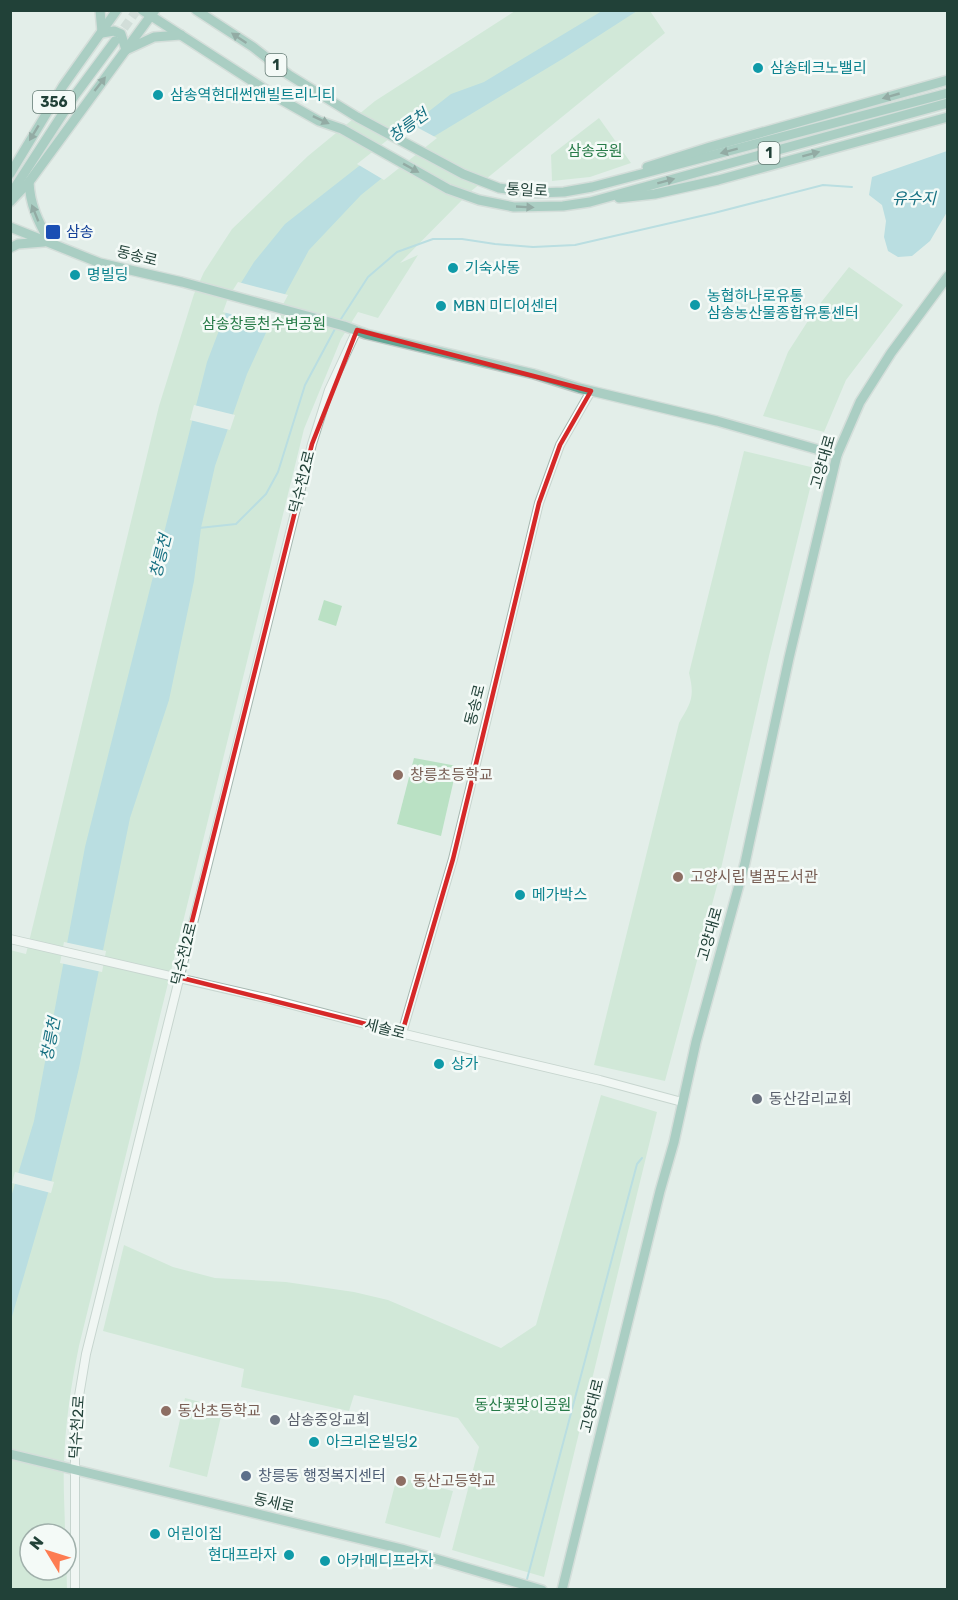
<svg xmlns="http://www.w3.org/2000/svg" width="958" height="1600" font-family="Rubik,'Noto Sans KR',sans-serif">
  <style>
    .green { fill: #bae1c4 }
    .water { fill: #87cad7 }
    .pier { fill: #e3eee9 }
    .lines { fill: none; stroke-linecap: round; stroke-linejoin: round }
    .stream { stroke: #87cad7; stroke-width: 2 }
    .major-tunnel { stroke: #bccbc6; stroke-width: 9; stroke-dasharray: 9 4.5; stroke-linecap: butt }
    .minor-casing { stroke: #a5b7b0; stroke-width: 10 }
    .major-casing { stroke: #c1cac7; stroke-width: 12 }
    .minor { stroke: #fff; stroke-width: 8 }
    .major { stroke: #64a796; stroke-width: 9 }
    .oneway { fill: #325a50 }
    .marked { fill: none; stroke: #d62828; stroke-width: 4.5; stroke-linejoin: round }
    .culture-dot { fill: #0f9aa8; stroke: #f4faf7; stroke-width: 2 }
    .transit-dot { fill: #1a4fb4; stroke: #f4faf7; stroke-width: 2 }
    .education-dot { fill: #8d6e63; stroke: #f4faf7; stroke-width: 2 }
    .worship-dot { fill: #6b7280; stroke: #f4faf7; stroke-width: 2 }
    .service-dot { fill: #5c6f8a; stroke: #f4faf7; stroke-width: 2 }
    .labels { text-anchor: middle; stroke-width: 5; stroke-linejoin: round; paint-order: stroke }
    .shield { fill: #f4faf7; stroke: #607871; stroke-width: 1.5 }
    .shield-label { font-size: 14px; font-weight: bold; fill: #214138 }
    .culture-label { font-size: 15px; fill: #0d838f; stroke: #f4faf7; text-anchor: start }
    .park-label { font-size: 15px; fill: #277b48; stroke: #f4faf7 }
    .street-label { font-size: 15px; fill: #214138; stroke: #f4faf7 }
    .transit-label { font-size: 15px; fill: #164399; stroke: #f4faf7; text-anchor: start }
    .education-label { font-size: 15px; fill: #785e54; stroke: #f4faf7; text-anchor: start }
    .worship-label { font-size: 15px; fill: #5b616d; stroke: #f4faf7; text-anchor: start }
    .service-label { font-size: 15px; fill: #4e5e75; stroke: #f4faf7; text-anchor: start }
    .water-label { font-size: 16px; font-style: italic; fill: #167082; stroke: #f4faf7 }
  </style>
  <rect width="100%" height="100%" fill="#e3eee9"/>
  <g class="green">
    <path d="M515,11H650L665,33L470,192L400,263L418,255L378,318L358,312L341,339L304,429L79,1346C71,1385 65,1425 64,1465C63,1488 65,1511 65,1534H30V1570H66V1550L67,1589H11L10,950L26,954L159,406L194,294L204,272L232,229L308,156L375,101Z"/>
    <polygon points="599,118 631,163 590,177 552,181 551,155"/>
    <polygon points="849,267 903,305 846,380 824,432 763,416 788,352 815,310"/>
    <path d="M744,451L815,468L769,656L718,882L665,1081L594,1065L679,723C691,702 695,698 689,673Z"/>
    <polygon points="324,600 342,606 336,626 318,620"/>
    <polygon points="414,758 457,766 441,836 397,824"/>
    <polygon points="601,1095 657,1112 544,1577 452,1550 479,1447 458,1418 354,1395 349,1411 241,1387 244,1369 103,1331 124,1245 173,1267 215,1278 286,1282 354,1292 388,1300 501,1348 536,1325"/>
    <polygon points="185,1398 223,1408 207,1477 169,1467"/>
    <polygon points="397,1477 453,1491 440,1538 385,1523"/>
  </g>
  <g class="water">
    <polygon points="602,11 637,11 564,58 433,137 361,195 309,250 276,311 247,374 215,466 201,528 194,581 169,700 130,818 79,1068 51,1183 11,1320 11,1197 34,1121 85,847 207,362 231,299 254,262 285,224 451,94 484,82"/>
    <polygon points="947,151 947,212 930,241 912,256 898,257 888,251 884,237 886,221 882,205 869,195 872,177"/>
  </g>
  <g class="pier">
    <polygon points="409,123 437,138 384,180 357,164"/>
    <polygon points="238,282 288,295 272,325 223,312 228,298"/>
    <polygon points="194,405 235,415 230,430 190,420"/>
    <polygon points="64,942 106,951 102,972 60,963"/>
    <polygon points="15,1172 54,1182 51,1193 12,1183"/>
  </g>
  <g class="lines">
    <g class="stream">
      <polyline points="339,322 368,277 397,252 433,239 462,239 495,244 533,247 575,245 714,213 823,185 852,187"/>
      <polyline points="199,528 236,524 266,494 278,472 305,385 336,327"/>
      <polyline points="526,1583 637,1164 642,1158"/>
    </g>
    <polyline class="major-tunnel" points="116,39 137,10"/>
    <g class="minor-casing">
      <g id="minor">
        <polyline points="10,939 270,999 392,1031 600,1080 682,1102"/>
        <polyline points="402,1033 453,859 539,503 560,445 591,391"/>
        <polyline points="75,1590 75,1420 86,1354 312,444 329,390 357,330"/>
      </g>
    </g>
    <g class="major-casing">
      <g id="major">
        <polyline points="100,10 102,32"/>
        <polyline points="142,10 280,99 319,121 342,129 448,189 479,200 514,207 563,206 590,202 948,103"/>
        <polyline points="196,10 253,47 289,75 357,117 463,174 499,188 536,193 564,192 592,187 948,93"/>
        <polyline points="102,33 114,31 121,34 126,50"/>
        <polyline points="128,49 154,37 181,35"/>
        <polyline points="647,167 710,147 948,80"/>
        <polyline points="10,174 63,86 117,10"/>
        <path d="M29,182C30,205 38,221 49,241"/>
        <polyline points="10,195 75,95 115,41"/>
        <polyline points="619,198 655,194 718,180 948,117"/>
        <polyline points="10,202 29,182 155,10"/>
        <polyline points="10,227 100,263 182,282 344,326 366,334 534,374 579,388 717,421 837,455"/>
        <polyline points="10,248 18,244 44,242"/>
        <polyline points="10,1454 402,1549 542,1590"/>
        <polyline points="562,1590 660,1191 674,1142 696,1042 745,863 789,658 837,455 860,402 891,353 948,276"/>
      </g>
    </g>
    <use href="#minor" class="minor"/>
    <use href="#major" class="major"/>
  </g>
  <defs><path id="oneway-solid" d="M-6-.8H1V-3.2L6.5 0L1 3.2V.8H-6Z" transform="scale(1.5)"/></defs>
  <g class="oneway">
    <use href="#oneway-solid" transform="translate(239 38) rotate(-146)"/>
    <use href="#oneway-solid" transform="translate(100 84) rotate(-52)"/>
    <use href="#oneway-solid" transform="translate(891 96) rotate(164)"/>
    <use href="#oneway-solid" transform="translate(321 120) rotate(25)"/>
    <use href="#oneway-solid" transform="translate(34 133) rotate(121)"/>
    <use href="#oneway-solid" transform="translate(729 151) rotate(165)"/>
    <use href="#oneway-solid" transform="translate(811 154) rotate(-15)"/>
    <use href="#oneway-solid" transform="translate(411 168) rotate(29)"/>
    <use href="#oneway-solid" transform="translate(666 181) rotate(-15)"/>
    <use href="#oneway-solid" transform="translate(525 207) rotate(3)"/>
    <use href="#oneway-solid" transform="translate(35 213) rotate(-112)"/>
  </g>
  <path d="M0 0H958V1600H0ZM357,330L591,391L560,445L539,503L453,859L402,1033L178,977L312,444Z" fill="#e3eee9" fill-opacity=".55" fill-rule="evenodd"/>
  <path class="marked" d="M357,330L591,391L560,445L539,503L453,859L402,1033L178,977L312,444Z"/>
  <g class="culture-dot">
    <circle cx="758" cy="68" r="6"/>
    <circle cx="158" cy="95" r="6"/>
    <circle cx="453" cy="268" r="6"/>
    <circle cx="75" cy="275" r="6"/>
    <circle cx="695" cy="305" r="6"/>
    <circle cx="441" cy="306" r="6"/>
    <circle cx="520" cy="895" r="6"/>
    <circle cx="439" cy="1064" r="6"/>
    <circle cx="314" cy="1442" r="6"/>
    <circle cx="155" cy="1534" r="6"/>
    <circle cx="289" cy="1555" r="6"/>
    <circle cx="325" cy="1561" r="6"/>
  </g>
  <rect class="transit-dot" x="45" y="224" width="16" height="16" rx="3"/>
  <g class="education-dot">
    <circle cx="398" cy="775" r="6"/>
    <circle cx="678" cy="877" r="6"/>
    <circle cx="166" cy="1411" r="6"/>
    <circle cx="401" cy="1481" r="6"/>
  </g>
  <g class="worship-dot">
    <circle cx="757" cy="1099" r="6"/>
    <circle cx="275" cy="1420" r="6"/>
  </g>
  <circle class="service-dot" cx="246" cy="1476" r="6"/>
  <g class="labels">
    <g class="shield">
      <rect x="265.5" y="54" width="21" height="22" rx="4.5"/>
      <rect x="33" y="91" width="42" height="22" rx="4.5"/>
      <rect x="758.5" y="142" width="21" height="22" rx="4.5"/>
    </g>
    <g class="shield-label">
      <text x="276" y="70">1</text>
      <text x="54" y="107">356</text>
      <text x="769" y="158">1</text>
    </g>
    <g class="culture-label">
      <text x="770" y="73">삼송테크노밸리</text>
      <text x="170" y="100">삼송역현대썬앤빌트리니티</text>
      <text x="465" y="273">기숙사동</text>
      <text x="87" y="280">명빌딩</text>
      <text x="707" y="301">농협하나로유통<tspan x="707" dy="17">삼송농산물종합유통센터</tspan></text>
      <text x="453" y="311">MBN 미디어센터</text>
      <text x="532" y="900">메가박스</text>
      <text x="451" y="1069">상가</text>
      <text x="326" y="1447">아크리온빌딩2</text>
      <text x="167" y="1539">어린이집</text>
      <text x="277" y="1560" text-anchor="end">현대프라자</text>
      <text x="337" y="1566">아카메디프라자</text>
    </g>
    <g class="park-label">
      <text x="595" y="156">삼송공원</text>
      <text x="264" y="329">삼송창릉천수변공원</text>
      <text x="523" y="1410">동산꽃맞이공원</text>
    </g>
    <g class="street-label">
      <text transform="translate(527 190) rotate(3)" y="5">통일로</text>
      <text transform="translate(137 256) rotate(14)" y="5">동송로</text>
      <text transform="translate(823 462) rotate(-74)" y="5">고양대로</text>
      <text transform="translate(302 482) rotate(-76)" y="5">덕수천2로</text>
      <text transform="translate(475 705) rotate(-76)" y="5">동송로</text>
      <text transform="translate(710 934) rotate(-74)" y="5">고양대로</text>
      <text transform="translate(184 954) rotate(-76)" y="5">덕수천2로</text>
      <text transform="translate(385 1029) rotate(14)" y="5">세솔로</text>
      <text transform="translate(592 1406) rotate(-76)" y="5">고양대로</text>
      <text transform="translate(77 1427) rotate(-86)" y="5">덕수천2로</text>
      <text transform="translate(274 1503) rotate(13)" y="5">동세로</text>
    </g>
    <g class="transit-label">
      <text x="66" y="237">삼송</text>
    </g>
    <g class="education-label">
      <text x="410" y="780">창릉초등학교</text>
      <text x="690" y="882">고양시립 별꿈도서관</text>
      <text x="178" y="1416">동산초등학교</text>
      <text x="413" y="1486">동산고등학교</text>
    </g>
    <g class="worship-label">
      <text x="769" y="1104">동산감리교회</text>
      <text x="287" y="1425">삼송중앙교회</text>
    </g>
    <g class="service-label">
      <text x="258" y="1481">창릉동 행정복지센터</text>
    </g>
    <g class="water-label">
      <text transform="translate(408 125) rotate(-36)" y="6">창릉천</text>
      <text x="914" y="204">유수지</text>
      <text transform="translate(160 556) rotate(-76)" y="6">창릉천</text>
      <text transform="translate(50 1039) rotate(-79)" y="6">창릉천</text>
    </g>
  </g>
  <rect width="958" height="1600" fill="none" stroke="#214138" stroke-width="24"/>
  <g transform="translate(48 1552) rotate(308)"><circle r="28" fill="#f4faf7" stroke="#a0b0ab" stroke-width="1.5"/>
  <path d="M0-4.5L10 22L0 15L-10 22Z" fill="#fd7c52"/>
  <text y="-9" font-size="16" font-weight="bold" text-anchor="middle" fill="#214138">N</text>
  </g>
</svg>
